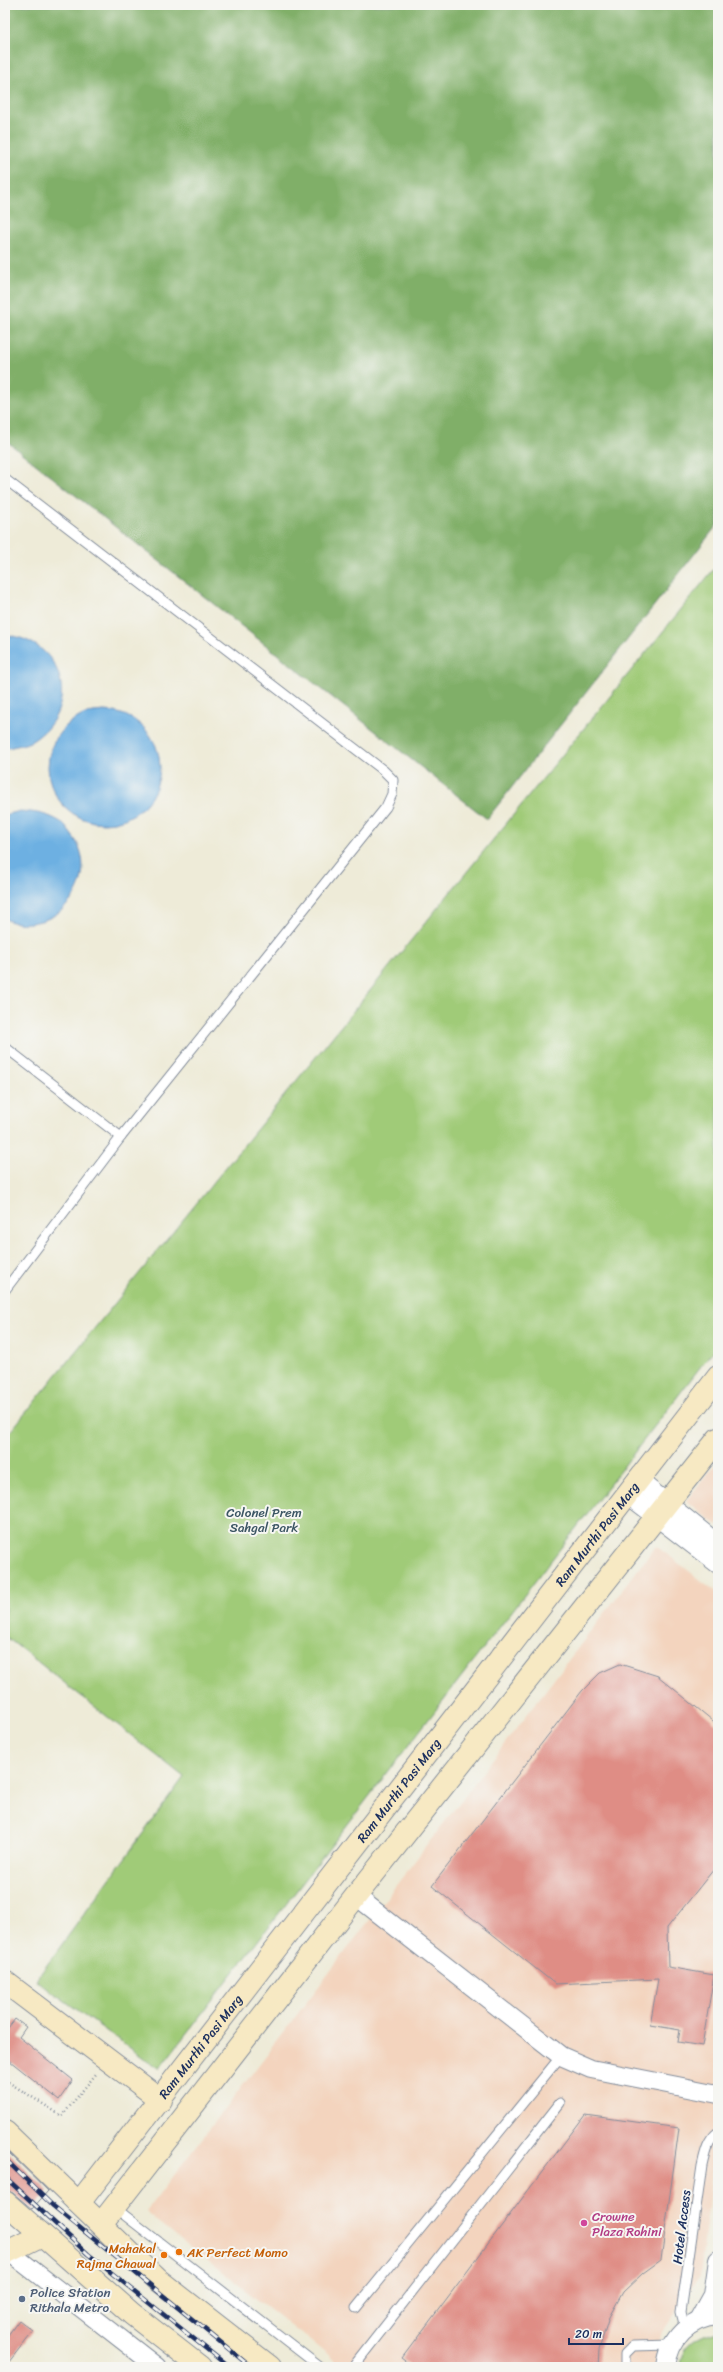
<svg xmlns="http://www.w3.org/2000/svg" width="723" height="2372" font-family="Sriracha,sans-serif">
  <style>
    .built { fill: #f3d4be }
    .green { fill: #a0cb78; stroke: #5e7d6b }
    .forest { fill: #80af68; stroke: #4e6f63 }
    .water { fill: #6db0e2; stroke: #4470a0 }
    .building { fill: #df8d85 }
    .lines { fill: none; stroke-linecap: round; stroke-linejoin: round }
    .lane-casing { stroke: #848d9b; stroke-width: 11 }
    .street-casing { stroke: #848d9b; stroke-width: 20 }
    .secondary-casing { stroke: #848d9b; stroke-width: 24 }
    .path { stroke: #848d9b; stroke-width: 2.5; stroke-dasharray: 1 3; stroke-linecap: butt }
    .lane { stroke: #fff; stroke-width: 9 }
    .street { stroke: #fff; stroke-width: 18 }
    .secondary { stroke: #f7e9c3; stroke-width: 22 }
    .rail-casing { stroke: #1b2f5e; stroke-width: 4.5 }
    .rail { stroke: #f6f6f2; stroke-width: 3; stroke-dasharray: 9; stroke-linecap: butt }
    .hotel-dot { fill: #d1479c; stroke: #f6f6f2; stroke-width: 1.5 }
    .food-dot { fill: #e8710a; stroke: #f6f6f2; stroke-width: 1.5 }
    .service-dot { fill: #5c6f8a; stroke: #f6f6f2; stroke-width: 1.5 }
    .labels { text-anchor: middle; stroke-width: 4; stroke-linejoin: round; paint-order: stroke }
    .park-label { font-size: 13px; fill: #3c5664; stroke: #f6f6f2 }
    .street-label { font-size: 13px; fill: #1b2f5e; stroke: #f6f6f2 }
    .hotel-label { font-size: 13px; fill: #b23c85; stroke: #f6f6f2; text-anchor: start }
    .food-label { font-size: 13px; fill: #c56008; stroke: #f6f6f2; text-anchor: end }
    .service-label { font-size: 13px; fill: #4e5e75; stroke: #f6f6f2; text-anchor: start }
  </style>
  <rect width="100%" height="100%" fill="#f6f6f2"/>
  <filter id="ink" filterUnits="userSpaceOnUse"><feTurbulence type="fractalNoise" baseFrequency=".025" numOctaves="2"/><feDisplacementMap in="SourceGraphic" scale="8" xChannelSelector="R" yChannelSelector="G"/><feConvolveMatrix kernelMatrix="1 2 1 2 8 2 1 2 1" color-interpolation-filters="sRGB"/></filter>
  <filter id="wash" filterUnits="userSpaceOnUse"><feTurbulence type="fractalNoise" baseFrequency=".012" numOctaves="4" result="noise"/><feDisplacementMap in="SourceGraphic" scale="16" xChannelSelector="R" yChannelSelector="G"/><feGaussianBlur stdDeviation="0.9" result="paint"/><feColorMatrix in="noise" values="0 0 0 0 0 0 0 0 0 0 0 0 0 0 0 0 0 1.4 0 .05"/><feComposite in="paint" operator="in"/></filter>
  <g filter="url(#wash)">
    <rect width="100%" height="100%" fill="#eeebd8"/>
    <g class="built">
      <polygon points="718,1461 718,1526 686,1501"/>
      <polygon points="656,1546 718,1593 718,2119 700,2277 662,2331 654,2367 343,2367 146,2212"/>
    </g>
    <g class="green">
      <polygon points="718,564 718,1344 159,2069 36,1980 184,1777 5,1636 5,1438"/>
      <path d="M713,2332H718V2367H680C680,2347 696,2337 713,2332Z"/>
    </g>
    <polygon class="forest" points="5,5 718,5 718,524 487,819 5,440"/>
    <g class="water">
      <path d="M5,635C64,640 83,709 32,741C25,745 15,746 8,748L5,747Z"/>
      <circle cx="104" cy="767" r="56"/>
      <path d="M20,811C36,812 48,814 61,822C65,825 68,830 71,834C97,865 77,911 41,921C29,924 16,925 5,919V815Z"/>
    </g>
    <g id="blocks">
      <g class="building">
        <polygon points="620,1664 658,1676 718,1725 718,1864 667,1928 668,1967 714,1975 702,2046 678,2042 680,2030 650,2025 658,1979 555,1984 432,1886 582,1691 600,1673"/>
        <polygon points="15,2019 26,2027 19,2037 73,2080 59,2100 5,2057 5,2026 8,2028"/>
        <polygon points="585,2115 679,2128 661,2260 643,2273 623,2292 609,2317 599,2350 598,2367 414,2367 402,2358"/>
        <polygon points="5,2149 48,2191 32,2209 13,2193 5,2190"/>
        <polygon points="19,2320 33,2331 5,2367 5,2339"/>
      </g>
    </g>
  </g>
  <g filter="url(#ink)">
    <use href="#blocks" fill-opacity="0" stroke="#848d9b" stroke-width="1"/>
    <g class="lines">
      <g class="lane-casing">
        <g id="lane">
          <polyline points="5,479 383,770 393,780 392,794 386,807 121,1137 5,1290"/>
          <polyline points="5,1047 121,1137"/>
          <polyline points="114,2207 320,2367"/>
          <polyline points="356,2308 561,2056"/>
          <path d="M685,2328L681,2312L702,2166C705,2153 707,2141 718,2132"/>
          <polyline points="353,2367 560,2103"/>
          <polyline points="625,2367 625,2354 633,2346 671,2345"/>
        </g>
      </g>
      <g class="street-casing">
        <g id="street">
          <polyline points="638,1480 718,1544"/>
          <polyline points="627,1494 718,1564"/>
          <polyline points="356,1896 561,2056 591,2069 718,2094"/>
          <polyline points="8,2251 157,2367"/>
          <polyline points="699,2320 713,2295 718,2260"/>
          <path d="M666,2367C669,2339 689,2318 718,2316"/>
        </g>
      </g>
      <g class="secondary-casing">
        <g id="secondary">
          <polyline points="5,1982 161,2100"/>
          <polyline points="5,2132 157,2279 270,2367"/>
          <polyline points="5,2202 132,2314 200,2367"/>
          <path id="s1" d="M79,2203L718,1377"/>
          <polyline points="101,2224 356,1896 718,1439"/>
          <polyline points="5,2253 42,2235"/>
        </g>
      </g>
      <polyline class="path" points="5,2080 62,2116 96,2074"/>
      <use href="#lane" class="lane"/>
      <use href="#street" class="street"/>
      <use href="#secondary" class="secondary"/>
      <g class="rail-casing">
        <g id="rail">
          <polyline points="5,2159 52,2205 251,2367"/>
          <polyline points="5,2177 88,2254 229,2367"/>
        </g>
      </g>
      <use href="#rail" class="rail"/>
    </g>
  </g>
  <circle class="hotel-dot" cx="584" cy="2223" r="4"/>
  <g class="food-dot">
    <circle cx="179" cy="2252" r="4"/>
    <circle cx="164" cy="2255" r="4"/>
  </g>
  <circle class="service-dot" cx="22" cy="2299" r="4"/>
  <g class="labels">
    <g class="park-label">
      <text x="264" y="1517">Colonel Prem<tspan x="264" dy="15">Sahgal Park</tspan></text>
    </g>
    <g class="street-label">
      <text dy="5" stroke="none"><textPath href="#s1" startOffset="846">Ram Murthi Pasi Marg</textPath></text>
      <text dy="5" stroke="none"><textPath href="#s1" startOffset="522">Ram Murthi Pasi Marg</textPath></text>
      <text dy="5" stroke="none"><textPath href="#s1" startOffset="198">Ram Murthi Pasi Marg</textPath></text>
      <text transform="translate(681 2227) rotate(-83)" y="5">Hotel Access</text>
    </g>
    <g class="hotel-label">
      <text x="592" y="2221">Crowne<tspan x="592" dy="15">Plaza Rohini</tspan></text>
    </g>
    <g class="food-label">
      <text x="156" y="2253">Mahakal<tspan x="156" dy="15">Rajma Chawal</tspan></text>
      <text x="187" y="2257" text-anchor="start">AK Perfect Momo</text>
    </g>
    <g class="service-label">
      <text x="30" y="2297">Police Station<tspan x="30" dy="15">Rithala Metro</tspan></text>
    </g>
  </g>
  <rect width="723" height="2372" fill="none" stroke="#f6f6f2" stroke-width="20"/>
  <path d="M569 2338v6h54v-6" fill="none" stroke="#1b2f5e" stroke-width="2"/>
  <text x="575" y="2338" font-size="12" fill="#1b2f5e" stroke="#f6f6f2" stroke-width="3" paint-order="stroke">20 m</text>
</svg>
